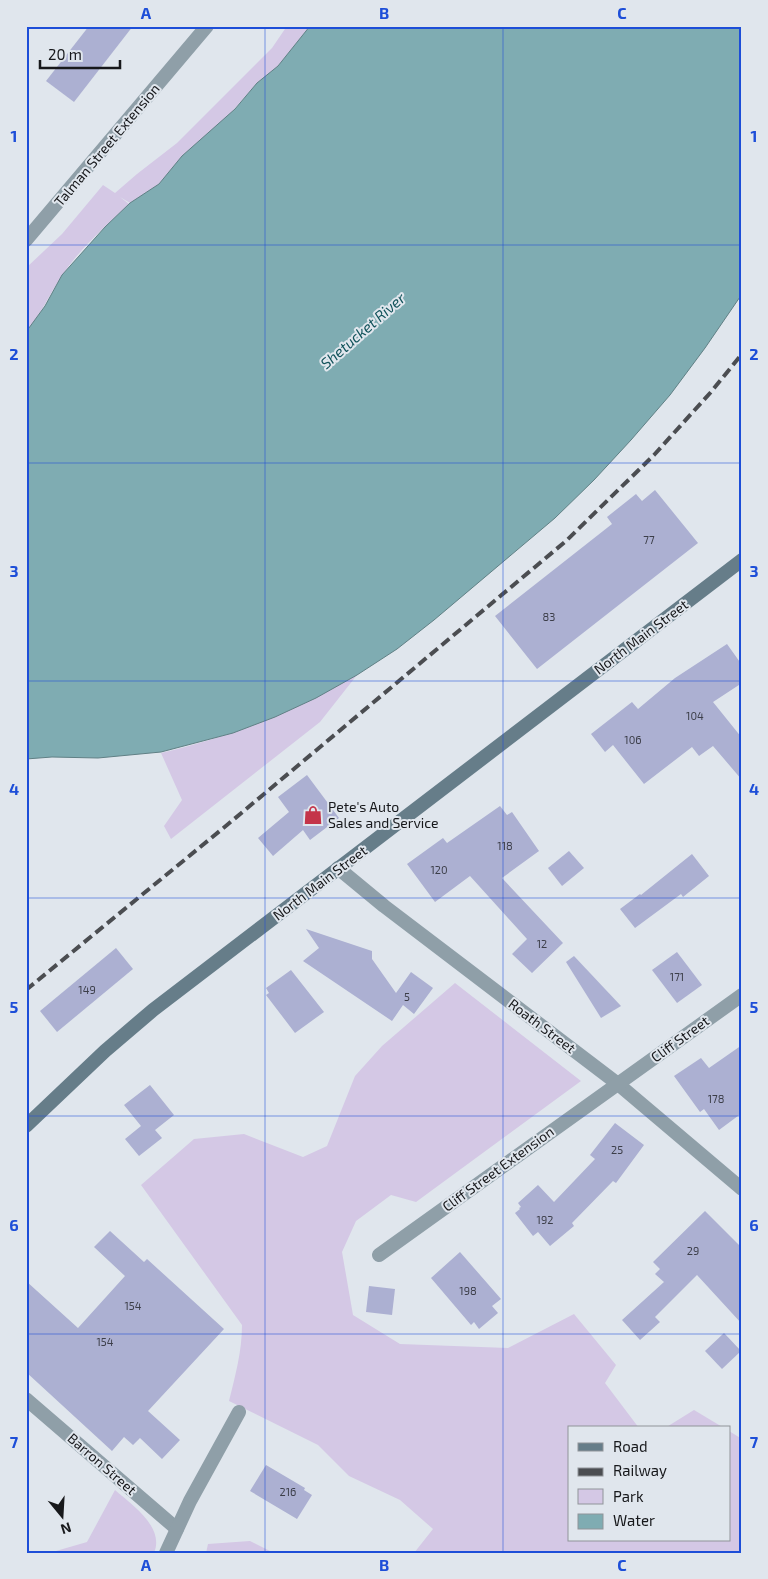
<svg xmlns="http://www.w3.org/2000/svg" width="768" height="1579" font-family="'Exo 2',sans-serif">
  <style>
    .green { fill: #d4c8e5 }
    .water { fill: #7facb2; stroke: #608085 }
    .building { fill: #acb0d2 }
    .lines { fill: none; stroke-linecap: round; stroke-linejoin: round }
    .minor { stroke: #8f9fa8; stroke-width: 14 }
    .secondary { stroke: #667d89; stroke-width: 14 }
    .rail { stroke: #4b4d51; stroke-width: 4; stroke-dasharray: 10 5; stroke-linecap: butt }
    .grid { fill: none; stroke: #1d4ed8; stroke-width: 1; stroke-opacity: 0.55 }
    .labels { text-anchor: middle; stroke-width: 4; stroke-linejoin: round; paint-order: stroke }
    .number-label { font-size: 11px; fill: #3c3e49 }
    .street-label { font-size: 14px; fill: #17181b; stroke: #e0e6ed }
    .poi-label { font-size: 14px; fill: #17181b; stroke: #e0e6ed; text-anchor: start }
    .water-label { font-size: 15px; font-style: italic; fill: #12535b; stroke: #e0e6ed }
    .neatline { fill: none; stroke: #1d4ed8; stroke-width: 2 }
    .grid-label { font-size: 16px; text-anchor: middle; font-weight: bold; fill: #1d4ed8 }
  </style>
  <rect width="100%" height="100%" fill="#e0e6ed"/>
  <g class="green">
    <path d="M287,26H310L278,66L257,83L228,116L182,156L159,184L130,203L120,197L129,204C106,226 79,249 62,276C49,294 41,315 26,332V268L62,234L103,185L115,193L137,174L177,143L272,48Z"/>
    <path d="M357,675L320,722L171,839L164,826L182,800L161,753C234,736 291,712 357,675Z"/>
    <path d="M455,983L581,1081L416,1202L391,1195L356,1221L342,1252L353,1315L400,1344L508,1348L574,1314L616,1365L605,1383L639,1428H569V1540H729V1431L742,1439V1553H414L433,1529L400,1500L349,1476L318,1445L229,1401C235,1376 242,1352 242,1325L141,1185L194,1139L244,1134L303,1157L327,1146L355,1076L382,1046Z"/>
    <polygon points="694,1410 724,1428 665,1428"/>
    <path d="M115,1490C132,1505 165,1527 154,1553H49L87,1542Z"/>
    <polygon points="250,1541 274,1553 206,1553 208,1544"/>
  </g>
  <polygon class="water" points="310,26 742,26 742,294 705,348 670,395 631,440 594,480 555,518 434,620 397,649 357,675 316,698 275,717 233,733 161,752 98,758 52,757 26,759 26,332 45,306 62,275 105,227 130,203 159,184 182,156 235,109 257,83 278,66"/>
  <g class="building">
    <polygon points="89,26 133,26 74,102 46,81"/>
    <polygon points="655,490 698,543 537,669 495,616 612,524 607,517 636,494 642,501"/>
    <polygon points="727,644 742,665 742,683 713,702 742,738 742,780 713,746 699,756 692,747 644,784 613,745 605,752 591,734 632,702 638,709 675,678"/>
    <polygon points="307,775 339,818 310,840 303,830 273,856 258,838 289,812 278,797"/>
    <polygon points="500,806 507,815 512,812 539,851 502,878 563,943 532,973 512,954 527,939 470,876 435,902 407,864 443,838 447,843"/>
    <polygon points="569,851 584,868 562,886 548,868"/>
    <polygon points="692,854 709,876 683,897 681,894 635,928 620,909 640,894 641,895"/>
    <polygon points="306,929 372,951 372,959 396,993 411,972 433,988 414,1014 403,1005 392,1021 303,961 319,948"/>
    <polygon points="116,948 133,969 57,1032 40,1011"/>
    <polygon points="677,952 702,985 677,1003 652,970"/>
    <polygon points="574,956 621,1006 601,1018 566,962"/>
    <polygon points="291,970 324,1012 295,1033 266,995 269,993 266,988"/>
    <polygon points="742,1045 742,1113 719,1130 704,1109 700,1112 674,1076 701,1058 709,1068"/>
    <polygon points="150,1085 174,1115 155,1130 162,1138 139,1156 125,1139 141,1126 124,1105"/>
    <polygon points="615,1123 644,1145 616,1183 613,1181 572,1223 574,1226 550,1246 538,1232 533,1236 515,1213 520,1209 519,1208 521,1207 518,1203 538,1185 554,1202 595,1159 590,1155"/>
    <polygon points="705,1211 742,1248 742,1324 697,1275 655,1317 660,1322 640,1340 622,1320 664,1282 655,1274 660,1269 653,1262"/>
    <polygon points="110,1231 144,1262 147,1259 224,1329 148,1411 180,1440 162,1459 140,1438 133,1445 124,1437 112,1451 26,1372 26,1281 78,1328 125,1276 94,1247"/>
    <polygon points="460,1252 501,1299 492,1306 498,1313 479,1329 474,1322 471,1325 431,1278"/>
    <polygon points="369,1286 395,1289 392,1315 366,1312"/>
    <polygon points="724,1333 741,1351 722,1369 705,1351"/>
    <polygon points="266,1465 305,1488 304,1490 312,1495 297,1519 250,1491"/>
  </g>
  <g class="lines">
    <g class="minor">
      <polyline points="26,240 207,26"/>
      <polyline points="338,868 384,906 618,1084 742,1189"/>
      <polyline points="379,1255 742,995"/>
      <polyline points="26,1399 177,1529"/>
      <polyline points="166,1553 190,1501 239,1412"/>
    </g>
    <polyline class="secondary" points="26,1126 105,1051 153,1010 742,560"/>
    <polyline class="rail" points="26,990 227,825 566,541 654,455 711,392 742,354"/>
  </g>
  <path class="grid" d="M265,26V1553M503,26V1553M26,245H742M26,463H742M26,681H742M26,898H742M26,1116H742M26,1334H742"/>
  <defs>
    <g id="shop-bare" transform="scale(1.5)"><path d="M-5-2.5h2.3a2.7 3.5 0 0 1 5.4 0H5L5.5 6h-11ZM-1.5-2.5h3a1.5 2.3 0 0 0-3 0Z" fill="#c43449" stroke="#e0e6ed" stroke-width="2.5" paint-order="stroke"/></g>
  </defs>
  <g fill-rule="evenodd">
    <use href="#shop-bare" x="313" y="815"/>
  </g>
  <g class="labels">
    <g class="number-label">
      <text x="649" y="544">77</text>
      <text x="549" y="621">83</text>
      <text x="695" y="720">104</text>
      <text x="633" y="744">106</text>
      <text x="505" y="850">118</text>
      <text x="439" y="874">120</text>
      <text x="542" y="948">12</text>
      <text x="677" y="981">171</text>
      <text x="87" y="994">149</text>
      <text x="407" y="1001">5</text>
      <text x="716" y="1103">178</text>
      <text x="617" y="1154">25</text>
      <text x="545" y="1224">192</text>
      <text x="693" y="1255">29</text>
      <text x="468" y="1295">198</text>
      <text x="133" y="1310">154</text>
      <text x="105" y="1346">154</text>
      <text x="288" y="1496">216</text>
    </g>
    <g class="street-label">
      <text transform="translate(107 145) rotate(-50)" y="5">Talman Street Extension</text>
      <text transform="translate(641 637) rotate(-37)" y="5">North Main Street</text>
      <text transform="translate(320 883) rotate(-37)" y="5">North Main Street</text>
      <text transform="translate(542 1026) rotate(37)" y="5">Roath Street</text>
      <text transform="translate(680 1039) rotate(-36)" y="5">Cliff Street</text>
      <text transform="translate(498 1169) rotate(-36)" y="5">Cliff Street Extension</text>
      <text transform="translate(102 1464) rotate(41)" y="5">Barron Street</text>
    </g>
    <g class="poi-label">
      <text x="328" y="812">Pete's Auto<tspan x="328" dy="16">Sales and Service</tspan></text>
    </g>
    <g class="water-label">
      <text transform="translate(363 331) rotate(-41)" y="5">Shetucket River</text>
    </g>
  </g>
  <rect width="768" height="1579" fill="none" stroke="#e0e6ed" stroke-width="55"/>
  <rect x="568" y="1426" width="162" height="115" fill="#e0e6ed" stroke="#909499"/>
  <rect x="578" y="1443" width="25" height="8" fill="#667d89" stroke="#909499"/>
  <text x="613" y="1452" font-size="15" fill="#17181b">Road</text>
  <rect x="578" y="1468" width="25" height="8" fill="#4b4d51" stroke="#909499"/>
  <text x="613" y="1476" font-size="15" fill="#17181b">Railway</text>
  <rect x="578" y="1489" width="25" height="15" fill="#d4c8e5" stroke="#909499"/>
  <text x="613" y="1502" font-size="15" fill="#17181b">Park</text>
  <rect x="578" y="1514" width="25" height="15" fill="#7facb2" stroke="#909499"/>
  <text x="613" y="1526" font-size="15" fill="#17181b">Water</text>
  <g transform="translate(62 1516) rotate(162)" stroke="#e0e6ed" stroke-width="4" paint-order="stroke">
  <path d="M0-4L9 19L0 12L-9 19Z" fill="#17181b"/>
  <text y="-8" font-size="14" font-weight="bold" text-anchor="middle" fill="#17181b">N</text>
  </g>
  <path d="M40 60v8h80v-8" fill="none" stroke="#17181b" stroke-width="2.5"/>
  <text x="48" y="60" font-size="15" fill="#17181b" stroke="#e0e6ed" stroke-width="4" paint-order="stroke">20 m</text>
  <rect x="28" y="28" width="712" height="1524" class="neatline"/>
  <g class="grid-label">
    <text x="146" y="19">A</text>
    <text x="384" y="19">B</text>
    <text x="622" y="19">C</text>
    <text x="14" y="142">1</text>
    <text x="754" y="142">1</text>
    <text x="14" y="360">2</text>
    <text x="754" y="360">2</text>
    <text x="14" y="577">3</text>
    <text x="754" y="577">3</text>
    <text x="14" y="795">4</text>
    <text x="754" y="795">4</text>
    <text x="14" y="1013">5</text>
    <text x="754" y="1013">5</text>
    <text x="14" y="1231">6</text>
    <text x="754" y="1231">6</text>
    <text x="14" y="1448">7</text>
    <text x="754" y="1448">7</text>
    <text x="146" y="1571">A</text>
    <text x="384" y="1571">B</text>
    <text x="622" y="1571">C</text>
  </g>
</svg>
